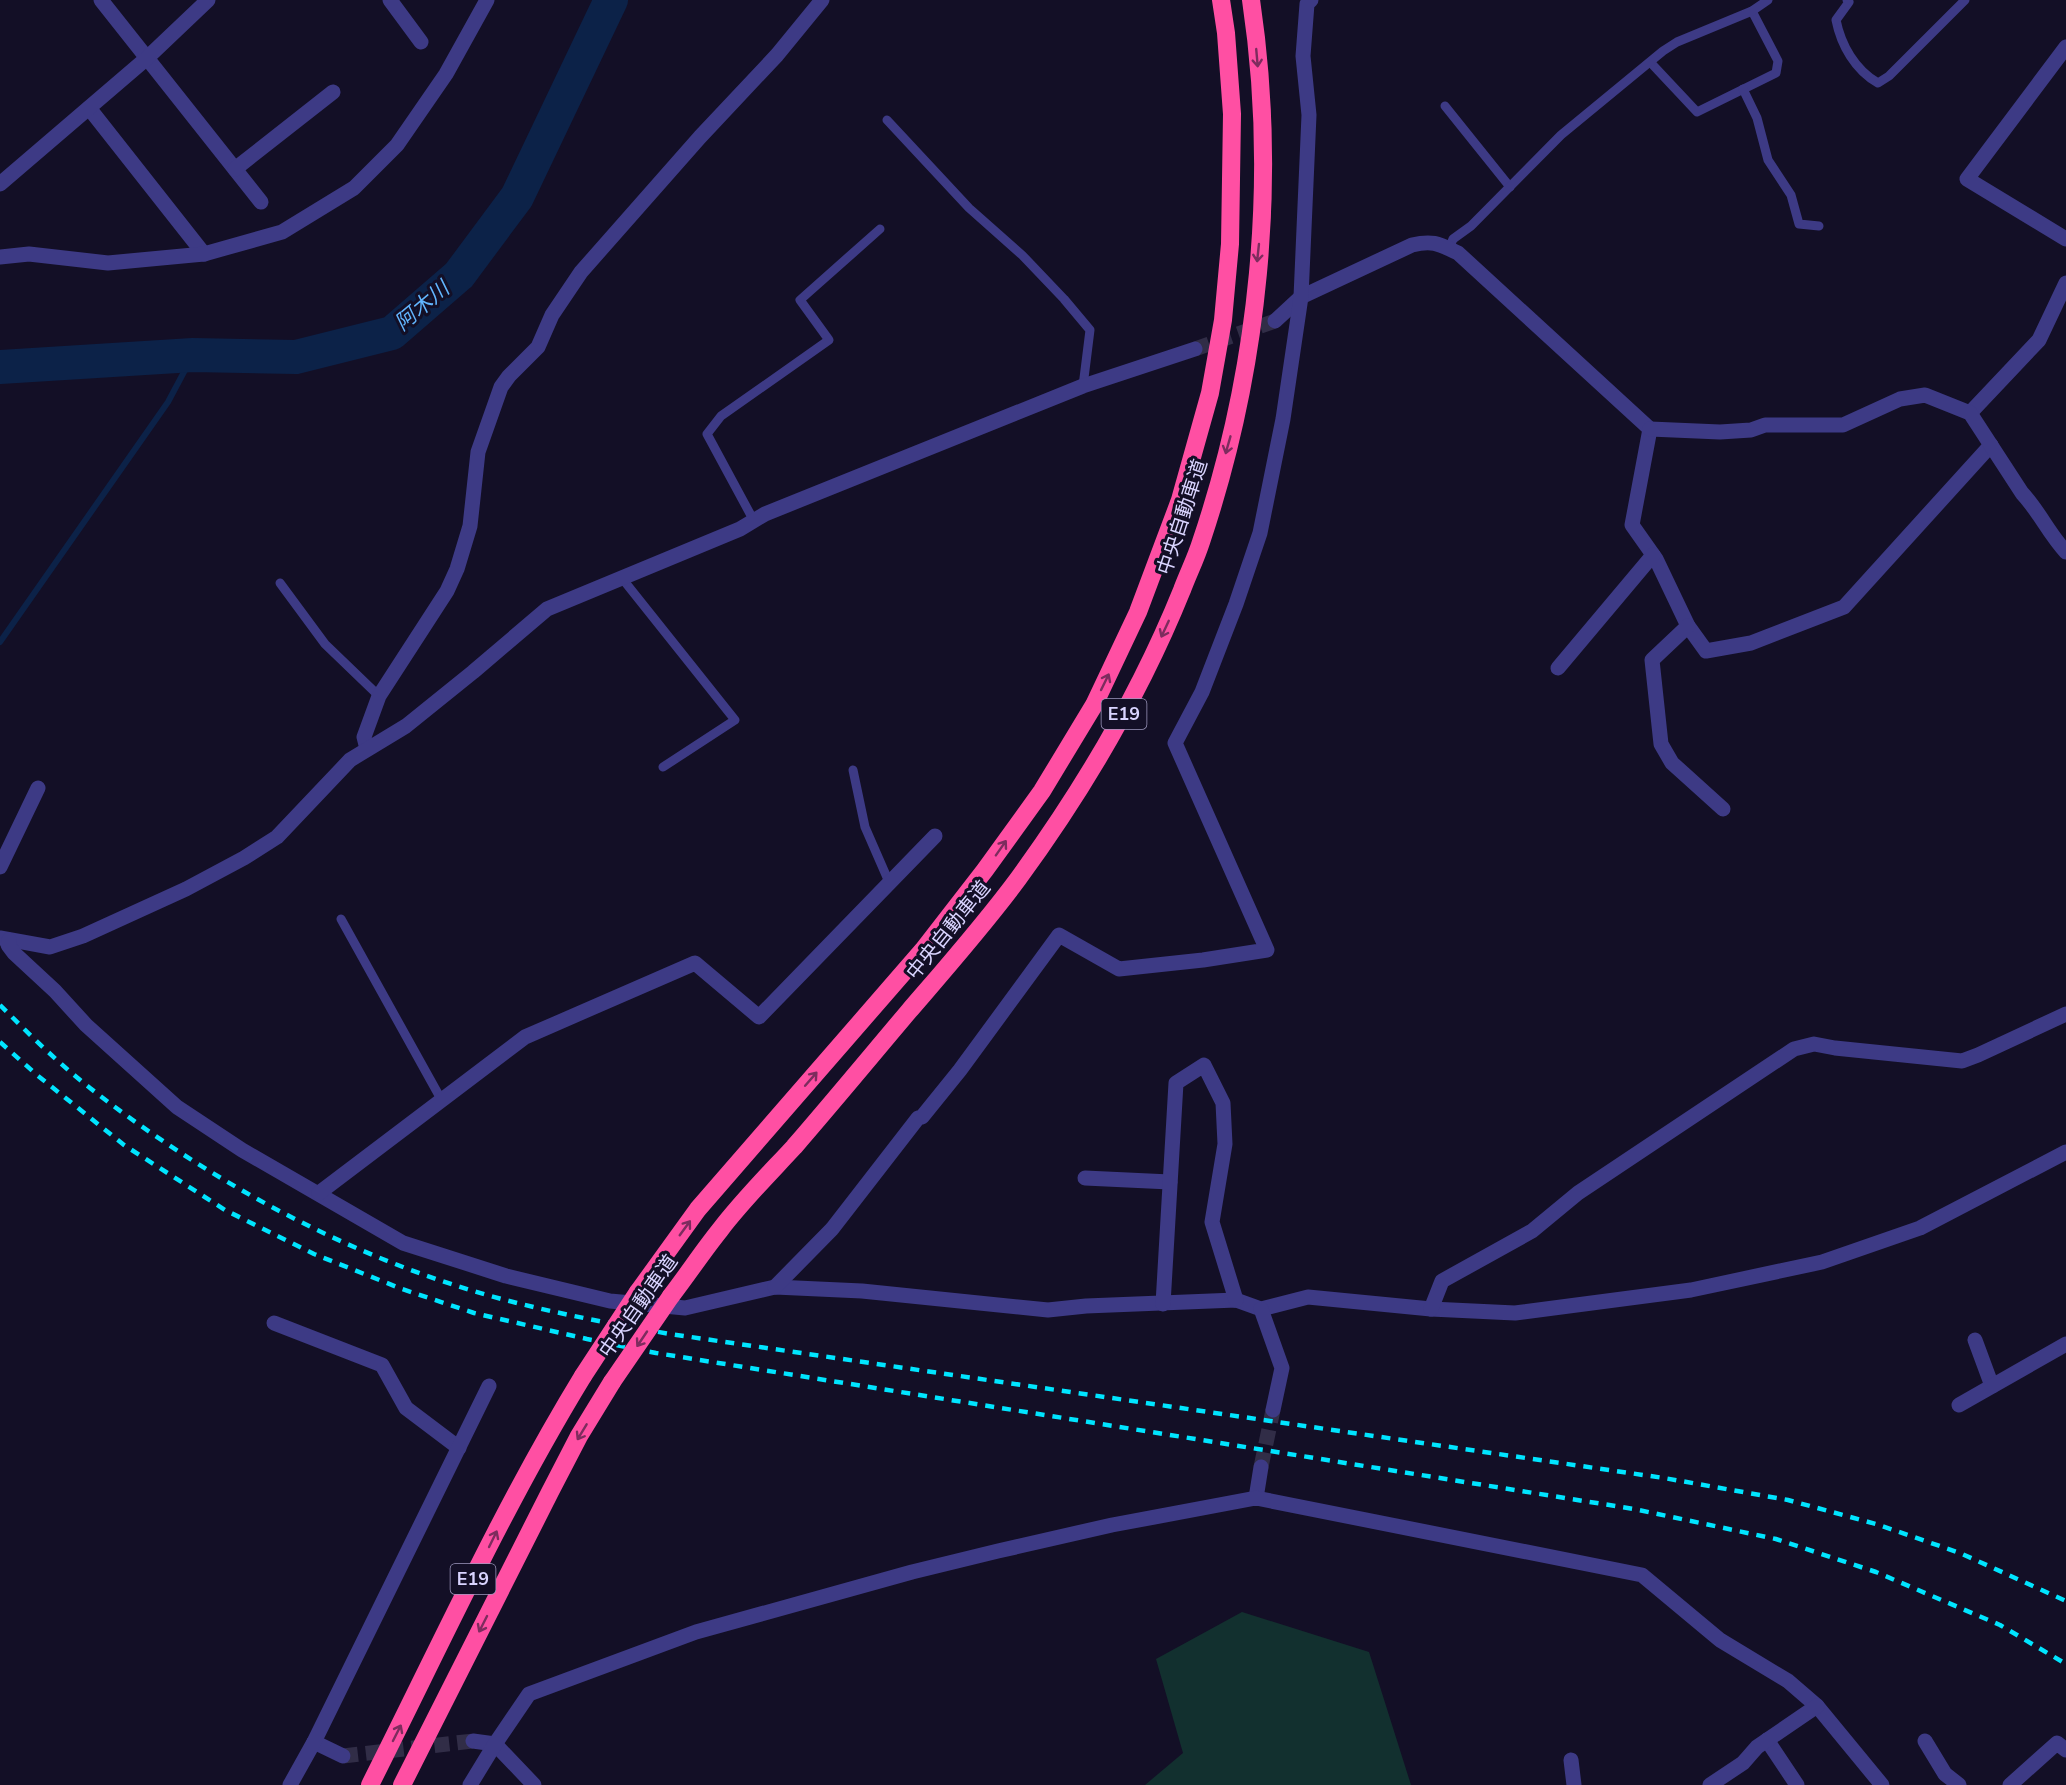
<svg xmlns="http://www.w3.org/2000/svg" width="2066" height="1785" font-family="'Nunito Sans','Noto Sans JP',sans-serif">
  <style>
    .green { fill: #12302f }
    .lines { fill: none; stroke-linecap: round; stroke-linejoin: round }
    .stream { stroke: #0c2248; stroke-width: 6 }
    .river { stroke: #0c2248; stroke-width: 34 }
    .street-tunnel { stroke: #312d47; stroke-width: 15; stroke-dasharray: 15 8; stroke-linecap: butt }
    .lane { stroke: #3d3a85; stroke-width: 9 }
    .street { stroke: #3d3a85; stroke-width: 15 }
    .highway { stroke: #ff4fa3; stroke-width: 18 }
    .rail { stroke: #00e5ff; stroke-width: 4.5; stroke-dasharray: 9 8; stroke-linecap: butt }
    .highway-bridge { stroke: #ff4fa3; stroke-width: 18 }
    .oneway { stroke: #7d2c5e }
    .labels { text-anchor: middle; stroke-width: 6; stroke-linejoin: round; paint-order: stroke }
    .shield { fill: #130f26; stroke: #9e99be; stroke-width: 1.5 }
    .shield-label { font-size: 18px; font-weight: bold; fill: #d9d4ff }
    .street-label { font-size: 20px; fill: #d9d4ff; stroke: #130f26 }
    .water-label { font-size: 21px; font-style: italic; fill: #62b6ff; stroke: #130f26 }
  </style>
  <rect width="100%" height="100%" fill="#130f26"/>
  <polygon class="green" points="1242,1612 1369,1652 1411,1785 1145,1785 1183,1753 1156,1659"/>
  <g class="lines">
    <polyline class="stream" points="0,642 168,402 193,355"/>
    <polyline class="river" points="0,367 193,355 296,357 392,333 459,275 517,197 611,0"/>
    <g class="street-tunnel">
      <polyline points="1195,349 1275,321"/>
      <polyline points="1261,1467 1273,1410"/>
      <polyline points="343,1756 473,1741"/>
    </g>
    <g class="lane">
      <path d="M1847,0L1849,2L1836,20C1841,45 1855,70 1878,83L1889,76L1965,0"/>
      <polyline points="1651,63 1697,112 1776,73 1778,61 1752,11"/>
      <polyline points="1743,89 1757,118 1768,160 1791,195 1799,224 1819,226"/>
      <polyline points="1445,106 1510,187"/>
      <polyline points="887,120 969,208 1022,255 1064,299 1090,330 1083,386"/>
      <polyline points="1449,249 1453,239 1471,226 1561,135 1663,51 1677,42 1752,11 1768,0"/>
      <polyline points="754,521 707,434 721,416 829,340 800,300 880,229"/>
      <polyline points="621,577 735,720 663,767"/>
      <polyline points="280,583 325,644 379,696"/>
      <polyline points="853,770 865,827 889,882"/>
      <polyline points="341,919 441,1099"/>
    </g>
    <g class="street">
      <polyline points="101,0 261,202"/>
      <polyline points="390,0 421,42"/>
      <polyline points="2066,47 1967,179 2066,239"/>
      <polyline points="89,108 204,254"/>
      <polyline points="235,169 333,92"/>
      <polyline points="0,184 147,58 208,0"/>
      <polyline points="0,257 29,254 108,263 204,254 282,232 354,188 397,145 446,74 487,0"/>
      <path d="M1275,321L1301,297L1412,245C1433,240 1439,244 1458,253L1650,429L1632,525L1656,559L1688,626L1706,651L1751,643L1844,607L1991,445"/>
      <polyline points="1970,413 2039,340 2066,283"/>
      <path d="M1650,429L1720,432L1751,430L1765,425H1843L1900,399L1925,395L1970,413L2022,493C2039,511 2049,534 2066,552"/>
      <polyline points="1688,626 1652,660 1661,744 1672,763 1723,809"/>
      <polyline points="1558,668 1653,555"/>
      <polyline points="367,749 364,737 379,696 447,591 457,569 470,526 478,452 501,387 509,376 538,347 552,315 581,272 700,137 777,55 822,0"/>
      <polyline points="0,867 38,788"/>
      <polyline points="0,938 50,947 83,936 186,889 244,858 277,837 350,760 406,726 473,672 547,609 740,529 765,514 1083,386 1195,349"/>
      <polyline points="9,940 8,945 14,953 55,991 86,1025 177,1107 242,1150 403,1243 506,1276 610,1301 685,1308 775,1287 862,1291 1048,1310 1086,1306 1236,1300 1261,1309 1308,1297 1431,1309 1515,1313 1691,1290 1822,1262 1920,1228 2066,1152"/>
      <polyline points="1085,1178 1170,1182"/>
      <polyline points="319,1193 525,1037 695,963 759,1017 935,836"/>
      <polyline points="775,1287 832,1229 918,1118 922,1117 960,1070 1059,935 1119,969 1203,960 1267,950 1175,743 1202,692 1236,604 1260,533 1283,419 1301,297 1309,115 1303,56 1307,4 1311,0"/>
      <polyline points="1163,1304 1176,1083 1204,1065 1223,1103 1225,1144 1212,1222 1236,1300"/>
      <polyline points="1261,1309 1282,1368 1273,1410"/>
      <polyline points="1431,1309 1442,1281 1532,1231 1578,1193 1794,1049 1814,1044 1835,1048 1962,1061 1978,1055 2066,1014"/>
      <polyline points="274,1323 382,1365 406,1408 459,1448"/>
      <polyline points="1975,1340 1992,1386"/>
      <polyline points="1959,1405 2066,1344"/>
      <polyline points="1256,1498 1261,1467"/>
      <polyline points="1767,1740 1797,1785"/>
      <polyline points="473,1741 495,1744 534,1785"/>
      <polyline points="1925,1741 1945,1774 1959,1785"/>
      <polyline points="314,1742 343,1756"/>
      <polyline points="1571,1760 1574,1785"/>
      <polyline points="290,1785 314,1742 489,1386"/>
      <polyline points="470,1785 495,1744 529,1694 696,1632 912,1572 998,1551 1112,1525 1256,1498 1642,1575 1720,1640 1788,1681 1817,1706 1882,1785"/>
      <polyline points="1710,1785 1743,1763 1757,1747 1817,1706"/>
      <polyline points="2010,1785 2057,1743 2066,1750"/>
    </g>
    <g class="highway">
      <polyline points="638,1292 698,1209 923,950 985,870 1042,791 1094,705 1138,612 1180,500 1210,393 1223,320 1230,244 1232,114 1226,33 1221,0"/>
      <path d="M671,1296C688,1274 703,1251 720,1230C742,1201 769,1174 794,1147C833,1102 871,1056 909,1011C946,968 984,925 1018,879C1083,790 1140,694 1182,590C1188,574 1196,558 1201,542C1259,370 1278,180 1251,0"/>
      <path d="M370,1785C439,1648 503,1507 583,1376"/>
      <polyline points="402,1785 550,1492 579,1436 612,1382"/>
    </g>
    <g class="rail">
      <path d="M0,1005C29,1034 58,1063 90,1088C208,1180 343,1254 487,1295C547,1312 608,1323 670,1334L1664,1478L1788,1500L1876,1524L1960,1553L2066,1601"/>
      <polyline points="0,1042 37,1075 124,1145 225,1210 314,1254 402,1289 474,1313 587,1339 656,1353 1634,1509 1776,1539 1876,1572 2000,1625 2066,1664"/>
    </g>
    <g class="highway-bridge">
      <polyline points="583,1376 638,1292"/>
      <polyline points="612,1382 671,1296"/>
    </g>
  </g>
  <defs><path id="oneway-shaft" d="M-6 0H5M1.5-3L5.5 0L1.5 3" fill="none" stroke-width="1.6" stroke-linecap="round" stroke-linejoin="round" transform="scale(1.5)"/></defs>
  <g class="oneway">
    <use href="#oneway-shaft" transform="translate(1257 58) rotate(85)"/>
    <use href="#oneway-shaft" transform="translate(1258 253) rotate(96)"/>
    <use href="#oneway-shaft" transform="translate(1228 445) rotate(106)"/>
    <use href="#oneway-shaft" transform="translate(1165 629) rotate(115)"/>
    <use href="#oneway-shaft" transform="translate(1105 682) rotate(-64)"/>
    <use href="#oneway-shaft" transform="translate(1001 848) rotate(-55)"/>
    <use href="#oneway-shaft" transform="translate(811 1079) rotate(-49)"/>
    <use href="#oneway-shaft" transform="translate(685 1228) rotate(-54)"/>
    <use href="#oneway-shaft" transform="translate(642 1339) rotate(124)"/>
    <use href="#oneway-shaft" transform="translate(582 1432) rotate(121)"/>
    <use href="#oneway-shaft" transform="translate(493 1539) rotate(-64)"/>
    <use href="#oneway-shaft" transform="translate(483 1624) rotate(117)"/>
    <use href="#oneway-shaft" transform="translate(397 1733) rotate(-63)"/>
  </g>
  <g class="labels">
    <g class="shield">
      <rect x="1101.5" y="699" width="45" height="30" rx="4.5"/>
      <rect x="450.5" y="1564" width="45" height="30" rx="4.5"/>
    </g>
    <g class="shield-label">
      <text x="1124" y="720">E19</text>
      <text x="473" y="1585">E19</text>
    </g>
    <g class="street-label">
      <text transform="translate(1182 517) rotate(-72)" y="7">中央自動車道</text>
      <text transform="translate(948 930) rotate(-51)" y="7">中央自動車道</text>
      <text transform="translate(638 1306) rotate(-55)" y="7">中央自動車道</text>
    </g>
    <g class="water-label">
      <text transform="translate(422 306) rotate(-40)" y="7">阿木川</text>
    </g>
  </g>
</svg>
